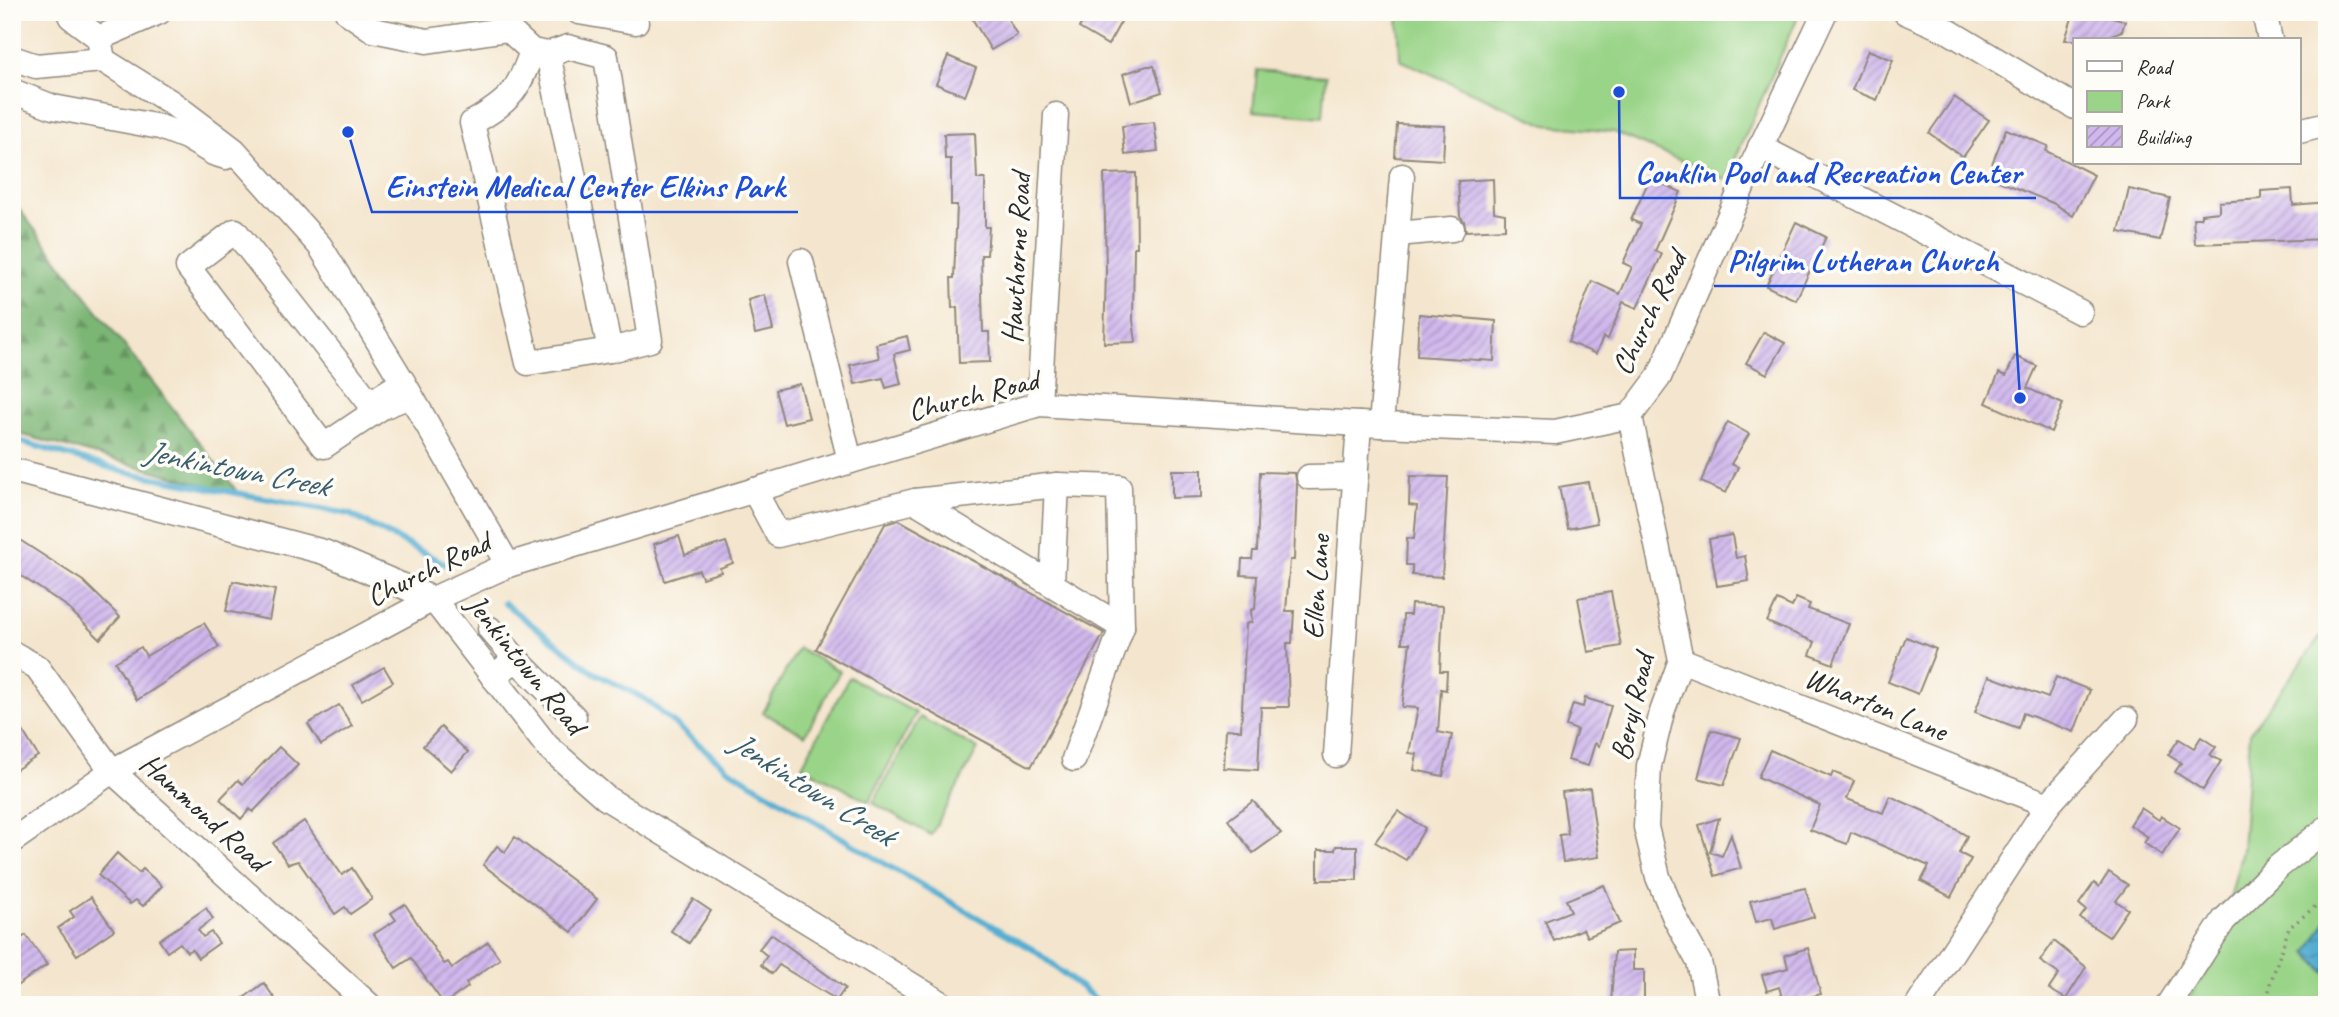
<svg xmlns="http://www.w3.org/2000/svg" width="2339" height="1017" font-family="Caveat,sans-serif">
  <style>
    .forest { fill: url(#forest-firs); stroke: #537050; stroke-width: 2 }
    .green { fill: #9ad488; stroke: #62805a; stroke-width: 2 }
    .water { fill: url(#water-waves); stroke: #406c7e; stroke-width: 2 }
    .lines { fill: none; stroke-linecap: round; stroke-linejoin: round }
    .stream { stroke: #54aed2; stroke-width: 6 }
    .building { fill: url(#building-hatch) }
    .minor-casing { stroke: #90887c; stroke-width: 27 }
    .path { stroke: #90887c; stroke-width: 3.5; stroke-dasharray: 2 5; stroke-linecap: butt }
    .minor { stroke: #fff; stroke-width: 24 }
    .labels { text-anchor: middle; stroke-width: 7; stroke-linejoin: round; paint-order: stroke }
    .street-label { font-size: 30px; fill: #2b2b2b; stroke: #fdfcf7 }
    .water-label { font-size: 32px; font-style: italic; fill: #3b5f6e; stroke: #fdfcf7 }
    .leader { fill: none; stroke: #1d4ed8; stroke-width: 2.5 }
    .callout-dot { fill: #1d4ed8; stroke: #fdfcf7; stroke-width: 2.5 }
    .callout-label { font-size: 32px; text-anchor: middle; font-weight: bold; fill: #1d4ed8; stroke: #fdfcf7; stroke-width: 7; stroke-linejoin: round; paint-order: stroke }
  </style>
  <defs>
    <pattern id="forest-firs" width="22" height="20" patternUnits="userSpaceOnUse" patternTransform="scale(1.75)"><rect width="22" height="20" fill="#7bb674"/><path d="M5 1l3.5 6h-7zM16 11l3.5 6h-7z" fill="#65945f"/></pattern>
    <pattern id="water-waves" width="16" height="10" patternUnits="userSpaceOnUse" patternTransform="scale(1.75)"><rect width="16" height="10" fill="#54aed2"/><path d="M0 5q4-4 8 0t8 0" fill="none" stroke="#468eab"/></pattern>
    <pattern id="building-hatch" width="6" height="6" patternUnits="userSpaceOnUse" patternTransform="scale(1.75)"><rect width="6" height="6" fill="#d0b7ed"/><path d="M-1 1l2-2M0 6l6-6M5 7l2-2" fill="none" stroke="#a995c0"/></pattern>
  </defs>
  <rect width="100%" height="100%" fill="#fdfcf7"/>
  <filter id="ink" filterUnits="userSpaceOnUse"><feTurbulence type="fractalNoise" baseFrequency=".0143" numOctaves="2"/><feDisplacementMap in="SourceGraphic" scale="14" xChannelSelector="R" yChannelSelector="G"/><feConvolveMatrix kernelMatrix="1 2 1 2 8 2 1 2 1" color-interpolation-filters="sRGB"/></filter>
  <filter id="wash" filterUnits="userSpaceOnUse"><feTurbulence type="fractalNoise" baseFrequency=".00686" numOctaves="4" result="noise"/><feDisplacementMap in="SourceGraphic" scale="28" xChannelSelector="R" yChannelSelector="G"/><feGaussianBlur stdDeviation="1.57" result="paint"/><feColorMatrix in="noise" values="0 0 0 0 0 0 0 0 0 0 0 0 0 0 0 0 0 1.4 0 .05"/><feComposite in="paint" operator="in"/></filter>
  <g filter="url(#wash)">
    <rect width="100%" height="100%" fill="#f4e6ce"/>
    <polygon class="forest" points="12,200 239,494 12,432"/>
    <g class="green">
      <polygon points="1398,12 1800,12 1726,180 1614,132 1546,125 1400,60"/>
      <polygon points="1257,70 1326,76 1323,117 1253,111"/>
      <polygon points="2327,628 2327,1005 2184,1005 2216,957 2242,850 2250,732"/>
      <polygon points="798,648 840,671 805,735 763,713"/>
      <polygon points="849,677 916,713 869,802 802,766"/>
      <polygon points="920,717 978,749 931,835 873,803"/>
    </g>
    <polygon class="water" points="2327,920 2327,974 2307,953"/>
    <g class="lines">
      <g class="stream">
        <polyline points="12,439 125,472 349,514 445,564"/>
        <polyline points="504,603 593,672 645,699 727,768 885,864 1034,950 1103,1005"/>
      </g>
    </g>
    <g id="blocks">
      <g class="building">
        <polygon points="987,12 1004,12 1017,35 991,50 973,20"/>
        <polygon points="1088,12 1114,12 1123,18 1108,45 1079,28"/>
        <polygon points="2074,12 2097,12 2125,21 2122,31 2098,40 2065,40"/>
        <polygon points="1868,50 1893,60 1877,100 1852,90"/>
        <polygon points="948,56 976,68 965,96 936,84"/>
        <polygon points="1147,66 1154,66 1162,92 1131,102 1123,74"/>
        <polygon points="1954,97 1989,120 1963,157 1929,133"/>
        <polygon points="1154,122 1158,151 1125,155 1122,126"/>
        <polygon points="1397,124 1445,126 1443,160 1395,157"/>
        <polygon points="2006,129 2048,146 2046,151 2094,175 2073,216 2055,204 1987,176"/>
        <polygon points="975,133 977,179 985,179 985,227 989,227 987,255 981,255 983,332 989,332 990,362 959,363 957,307 952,308 951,278 954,278 957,205 951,205 951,159 945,159 944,134"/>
        <polygon points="1136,173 1137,247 1134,247 1133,320 1136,342 1104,343 1106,271 1104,174"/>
        <polygon points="1650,178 1681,192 1655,251 1662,254 1637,308 1623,302 1608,339 1603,337 1596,354 1568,342 1592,281 1620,294 1632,267 1623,263 1641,224 1631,220"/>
        <polygon points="1493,179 1494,212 1505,214 1505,229 1466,231 1464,221 1460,216 1458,181"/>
        <polygon points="2129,189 2170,198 2160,240 2119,232"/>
        <polygon points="2292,189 2293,205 2327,202 2327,239 2195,244 2193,218 2201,218 2201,214 2219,212 2219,202 2261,199 2261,191"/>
        <polygon points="1796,222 1826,237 1796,300 1766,286"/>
        <polygon points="765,295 773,330 755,334 748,300"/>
        <polygon points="1419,314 1496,321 1494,361 1417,356"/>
        <polygon points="1764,332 1785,343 1767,374 1746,363"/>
        <polygon points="907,336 910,350 894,354 901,384 886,388 883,378 855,384 850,365 879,358 876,344"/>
        <polygon points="2015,356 2037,366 2027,388 2063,404 2051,432 1986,403 1999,373 2006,376"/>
        <polygon points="800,384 809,418 784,424 775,390"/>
        <polygon points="1728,422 1749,434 1731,464 1738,467 1726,493 1701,482 1715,446"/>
        <polygon points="1172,470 1202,470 1202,497 1172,498"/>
        <polygon points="1260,472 1295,473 1297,486 1294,560 1290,560 1286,611 1294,611 1292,643 1287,643 1289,707 1261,707 1258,770 1224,768 1226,729 1241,730 1246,624 1252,622 1251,610 1255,609 1257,576 1241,575 1242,559 1252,559 1253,551 1257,551"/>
        <polygon points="1410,476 1448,477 1442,577 1412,575 1412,565 1406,565 1407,538 1414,539 1417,506 1409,505"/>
        <polygon points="1588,482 1597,523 1568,529 1559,487"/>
        <polygon points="899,520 1104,633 1031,767 816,649 885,524"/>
        <polygon points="12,535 83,581 120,617 100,639 65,605 12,570"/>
        <polygon points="1732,535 1736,558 1745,556 1749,581 1717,586 1709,539"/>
        <polygon points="679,536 685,555 726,542 733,563 720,568 721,572 702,578 699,570 665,581 654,544"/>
        <polygon points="233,581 275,590 269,620 226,611"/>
        <polygon points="1611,592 1621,646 1588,652 1578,598"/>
        <polygon points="1796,598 1810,604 1808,609 1849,624 1833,664 1810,655 1815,642 1767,622 1777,600 1792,607"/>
        <polygon points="1411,604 1443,606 1440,671 1447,671 1446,690 1441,689 1438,732 1452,735 1443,776 1414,770 1417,754 1409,753 1418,708 1402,707 1410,643 1402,643 1403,615 1410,615"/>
        <polygon points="204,623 219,647 137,700 115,662 141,647 146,656"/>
        <polygon points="1906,637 1936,649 1918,694 1888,682"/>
        <polygon points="384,667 393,682 362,700 353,685"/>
        <polygon points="1989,676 2048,698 2056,677 2090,690 2074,732 2023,713 2018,728 1975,712"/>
        <polygon points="1585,698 1611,706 1599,746 1595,743 1588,766 1568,760 1577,730 1566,726 1573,704 1583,707"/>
        <polygon points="339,705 352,726 321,745 308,724"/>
        <polygon points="12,713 38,756 12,772"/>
        <polygon points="441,727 468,752 451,771 423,746"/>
        <polygon points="1711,730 1741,738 1724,785 1698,778"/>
        <polygon points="2201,737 2216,747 2210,755 2221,761 2203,790 2175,772 2181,763 2168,755 2179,739 2194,748"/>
        <polygon points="279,747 298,765 253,812 250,809 241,819 220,799 238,780 243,784"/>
        <polygon points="1770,750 1831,777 1833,772 1854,781 1847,799 1883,813 1890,796 1926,812 1967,836 1959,853 1971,859 1951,897 1921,881 1929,866 1851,832 1847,844 1810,830 1820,805 1758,777"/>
        <polygon points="1590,788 1599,857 1563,862 1559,835 1568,834 1562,792"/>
        <polygon points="1253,801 1281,833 1253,853 1228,820"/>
        <polygon points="2141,808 2159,820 2161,816 2180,828 2162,855 2144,843 2148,837 2130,825"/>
        <polygon points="1398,811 1425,828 1406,860 1375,842"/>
        <polygon points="1719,818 1710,852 1722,856 1731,835 1741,868 1715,876 1699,825"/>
        <polygon points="304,821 342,875 352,868 372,899 350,914 345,907 335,914 298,861 288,864 273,843"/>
        <polygon points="515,837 597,899 572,932 483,865 497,846 505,852"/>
        <polygon points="1336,846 1357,846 1357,880 1318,880 1318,850 1335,850"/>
        <polygon points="117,853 139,873 143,869 162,886 143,906 136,900 130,904 98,875"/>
        <polygon points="2109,872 2128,885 2116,901 2128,909 2109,937 2080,918 2086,910 2079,904 2094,883 2099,887"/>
        <polygon points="1604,885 1620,923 1587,937 1583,929 1554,941 1545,921 1571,911 1566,900"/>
        <polygon points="1805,888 1814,917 1775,929 1772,918 1756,922 1750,901"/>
        <polygon points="91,897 114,930 77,955 58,928 74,917 70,911"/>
        <polygon points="693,899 711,911 689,943 671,931"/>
        <polygon points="405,904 444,964 448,962 452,968 488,942 500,959 466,983 468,987 444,1004 411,958 396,968 374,934 396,920 391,913"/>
        <polygon points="206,908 213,919 198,930 203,937 211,932 219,943 198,958 192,949 187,952 180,943 167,952 159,940"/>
        <polygon points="771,934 845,988 837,1000 779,965 772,974 761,965 767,956 759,949"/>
        <polygon points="26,935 47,965 12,989 12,945"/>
        <polygon points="2054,941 2086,967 2066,999 2049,989 2059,974 2040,961"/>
        <polygon points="1808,948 1821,994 1784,1004 1779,987 1767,991 1762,975 1788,968 1785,955"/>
        <polygon points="1633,951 1633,970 1644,970 1644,1005 1611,1005 1614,952"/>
        <polygon points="264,983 279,1005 234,1005"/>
      </g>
    </g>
  </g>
  <g filter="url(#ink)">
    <use href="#blocks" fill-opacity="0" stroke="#90887c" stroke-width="2"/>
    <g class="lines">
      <g class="minor-casing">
        <g id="minor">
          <polyline points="69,12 71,17 99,38"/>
          <polyline points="347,12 373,30 427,41 508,29 510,13"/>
          <polyline points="579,12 636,22 634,12"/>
          <polyline points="1905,12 1948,31 2075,107"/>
          <polyline points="2264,12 2270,40"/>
          <path d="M508,29L532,51C518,92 510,101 472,123L528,363L610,350L548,54L532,51"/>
          <polyline points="548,54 568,47 606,57 650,340 610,350"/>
          <polyline points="12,58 36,66 103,60 172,103 234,150 320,246 403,382 508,565"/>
          <polyline points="103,60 99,38 159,12"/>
          <polyline points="12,91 53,107 160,127 186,137 213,153 226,157"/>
          <polyline points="2299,131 2327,124"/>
          <polyline points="1760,147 2080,312"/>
          <polyline points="1397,234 1452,229"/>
          <polyline points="801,261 850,461"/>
          <polyline points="403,382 370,403 235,231 188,267 324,446 382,407 410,396"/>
          <polyline points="1039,404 1056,115"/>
          <polyline points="1630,416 1681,660 1662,712 1649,766 1646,827 1658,877 1675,918 1699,962 1708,1005"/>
          <polyline points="1381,425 1402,176"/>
          <polyline points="12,470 324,552 433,599 547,746 606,798 944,1005"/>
          <polyline points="1309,477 1356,476"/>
          <polyline points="754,490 778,535 915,501 1057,485 1119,487 1122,627 1074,759"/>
          <polyline points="915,501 1122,627"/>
          <polyline points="1052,583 1057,485"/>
          <polyline points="490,629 516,659"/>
          <polyline points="12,653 37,667 112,771 369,1005"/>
          <polyline points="1681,660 2048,805"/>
          <polyline points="493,677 516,659 574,717"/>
          <polyline points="1336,755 1359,424"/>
          <polyline points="12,841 112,771 433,599 508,565 1039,404 1359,424 1555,432 1630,416 1659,377 1746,178 1825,12"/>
          <polyline points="1918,1005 2048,805 2126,719"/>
          <polyline points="2169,1005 2224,920 2278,867 2327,828"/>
        </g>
      </g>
      <polyline class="path" points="2267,1005 2270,984 2289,928 2327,897"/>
      <use href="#minor" class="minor"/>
    </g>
  </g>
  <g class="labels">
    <g class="street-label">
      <text transform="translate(1016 258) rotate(-87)" y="10">Hawthorne Road</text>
      <text transform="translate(1649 313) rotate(-64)" y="10">Church Road</text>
      <text transform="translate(973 395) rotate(-14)" y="10">Church Road</text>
      <text transform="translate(428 569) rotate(-26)" y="10">Church Road</text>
      <text transform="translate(1316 587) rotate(-86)" y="10">Ellen Lane</text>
      <text transform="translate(526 664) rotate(51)" y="10">Jenkintown Road</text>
      <text transform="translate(1876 704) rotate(22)" y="10">Wharton Lane</text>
      <text transform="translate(1632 707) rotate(-77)" y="10">Beryl Road</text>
      <text transform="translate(204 812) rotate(42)" y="10">Hammond Road</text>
    </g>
    <g class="water-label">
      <text transform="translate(237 468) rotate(11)" y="11">Jenkintown Creek</text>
      <text transform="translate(813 788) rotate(32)" y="11">Jenkintown Creek</text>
    </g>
  </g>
  <path class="leader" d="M1619 92L1620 198H2036M348 132L372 212H798M2020 398L2013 286H1714"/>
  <g class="callout-dot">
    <circle cx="1619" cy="92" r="7"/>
    <circle cx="348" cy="132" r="7"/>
    <circle cx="2020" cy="398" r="7"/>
  </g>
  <g class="callout-label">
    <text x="1828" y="183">Conklin Pool and Recreation Center</text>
    <text x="585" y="197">Einstein Medical Center Elkins Park</text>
    <text x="1863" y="271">Pilgrim Lutheran Church</text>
  </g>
  <rect width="2339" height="1017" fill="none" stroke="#fdfcf7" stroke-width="42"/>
  <rect x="2073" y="38" width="228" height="126" fill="#fdfcf7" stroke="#a9a8a5" stroke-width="2"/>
  <rect x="2087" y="61" width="35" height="10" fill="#ffffff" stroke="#a9a8a5" stroke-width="2"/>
  <text x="2136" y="74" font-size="21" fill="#2b2b2b">Road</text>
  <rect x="2087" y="91" width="35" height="21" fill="#9ad488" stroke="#a9a8a5" stroke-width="2"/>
  <text x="2136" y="108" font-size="21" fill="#2b2b2b">Park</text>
  <rect x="2087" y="126" width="35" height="21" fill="url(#building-hatch)" stroke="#a9a8a5" stroke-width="2"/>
  <text x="2136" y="144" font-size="21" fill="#2b2b2b">Building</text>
</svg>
